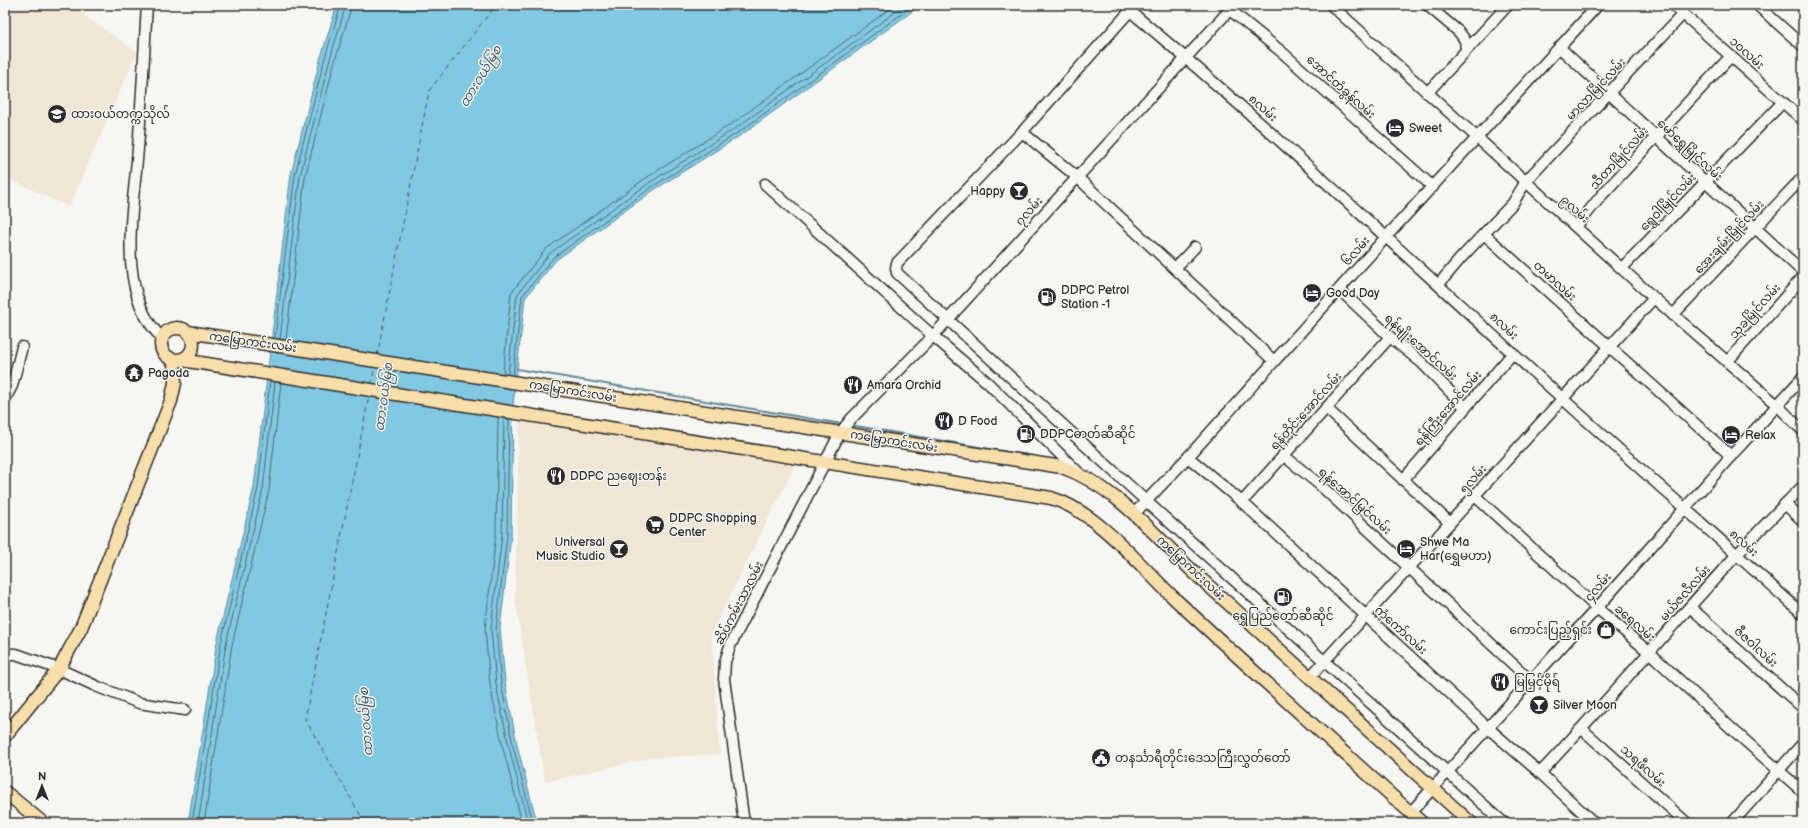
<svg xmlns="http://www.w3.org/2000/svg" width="1808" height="828" font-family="'Balsamiq Sans','Noto Sans Myanmar',sans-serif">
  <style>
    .built { fill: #f0e6d6 }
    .water { fill: #81c8e2; stroke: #5f8999 }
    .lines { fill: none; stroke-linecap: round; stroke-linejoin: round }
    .shore { stroke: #4d6a74; stroke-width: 1 }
    .stream { stroke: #5f8999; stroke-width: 2 }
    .ferry { stroke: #455a62; stroke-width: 1; stroke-dasharray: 5 4; stroke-linecap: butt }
    .minor-casing { stroke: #2b2b2b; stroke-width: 13 }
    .major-casing { stroke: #2b2b2b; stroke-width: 15 }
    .minor { stroke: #f6f6f2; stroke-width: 10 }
    .major { stroke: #f8deab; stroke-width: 12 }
    .labels { text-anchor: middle; stroke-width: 3; stroke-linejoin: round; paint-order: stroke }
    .street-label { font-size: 12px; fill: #2b2b2b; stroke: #f6f6f2 }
    .poi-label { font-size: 12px; fill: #2b2b2b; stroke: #f6f6f2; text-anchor: start }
    .water-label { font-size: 13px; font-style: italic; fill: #455a62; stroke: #f6f6f2 }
  </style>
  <rect width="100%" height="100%" fill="#f6f6f2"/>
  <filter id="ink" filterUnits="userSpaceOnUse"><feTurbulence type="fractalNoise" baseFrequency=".025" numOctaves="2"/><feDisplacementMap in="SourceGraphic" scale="8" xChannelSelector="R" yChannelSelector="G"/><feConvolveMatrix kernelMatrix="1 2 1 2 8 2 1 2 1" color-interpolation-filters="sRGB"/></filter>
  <g filter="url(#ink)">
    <g class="built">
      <polygon points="5,5 87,5 85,16 137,52 69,207 5,177"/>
      <polygon points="519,410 801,454 711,633 720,754 651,758 545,782 515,598"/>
    </g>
    <polygon class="water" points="337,5 921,5 741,135 654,190 556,260 525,298 513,405 511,535 500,628 505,682 517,745 537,823 188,823 217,642 254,487 291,174 320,60"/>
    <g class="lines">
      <g class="shore">
        <polyline points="275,338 295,175 324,61 341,5"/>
        <polyline points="280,339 300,176 329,62 346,5"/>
        <polyline points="286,340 305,177 334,64 352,5"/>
        <polyline points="503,374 511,293 546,249 646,178 733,123 895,5"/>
        <polyline points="508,374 517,295 550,253 649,183 736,128 905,5"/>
        <polyline points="513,375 522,296 554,257 652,187 739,132 914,5"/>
        <polyline points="498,417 496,534 485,629 490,685 503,748 522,823"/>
        <polyline points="504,418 502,535 491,629 496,684 509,747 528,823"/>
        <polyline points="509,419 507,535 496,629 501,683 513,746 533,823"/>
        <polyline points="192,823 221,643 258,488 270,381"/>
        <polyline points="198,823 226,644 263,489 275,382"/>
        <polyline points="204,823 232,645 269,490 281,383"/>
      </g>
      <g class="stream">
        <polyline points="517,369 842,424"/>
        <polyline points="850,425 1050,459"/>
      </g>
      <g class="ferry">
        <polyline points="377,356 429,91 496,5"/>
        <polyline points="371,385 375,366"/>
        <polyline points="365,823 305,719 369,396"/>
      </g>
      <g class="minor-casing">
        <g id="minor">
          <path d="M147,5C144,53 142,100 138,148C134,207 114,292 162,338"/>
          <polyline points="1331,5 1654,298 1777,405 1803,431"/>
          <polyline points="1427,5 1459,32 1465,40 1466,50"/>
          <polyline points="1673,5 1803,120"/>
          <polyline points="1757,5 1803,46"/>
          <polyline points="1230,10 1283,53 1433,187"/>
          <polyline points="1560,48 1803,272"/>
          <polyline points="1427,93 1508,5"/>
          <path d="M1022,132L1130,11C1279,135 1419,269 1563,399C1642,471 1723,542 1803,614"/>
          <polyline points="765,184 933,336 987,382 1079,473"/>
          <polyline points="1576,227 1601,196 1731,56"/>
          <polyline points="1484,234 1731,456"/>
          <polyline points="1175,268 1195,247"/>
          <polyline points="1622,268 1783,102"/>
          <polyline points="1439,284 1460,259 1513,203 1526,181 1683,14"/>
          <polyline points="1340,290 1390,337 1421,362 1465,407"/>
          <polyline points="1673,315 1803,177"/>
          <polyline points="1274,361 1077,177 1022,132 897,263 896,268 897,273 1146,501 1504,823"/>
          <polyline points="1727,362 1803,277"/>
          <polyline points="5,399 12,386 22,347"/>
          <polyline points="1326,408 1450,523"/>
          <polyline points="1283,455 1320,485 1530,680"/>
          <polyline points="1188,457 1242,502 1488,728 1538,771 1594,823"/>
          <polyline points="1403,480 1513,353"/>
          <polyline points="1475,496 1597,608 1650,653 1732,729 1803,792"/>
          <polyline points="1242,502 1390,337"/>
          <polyline points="1785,504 1803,521"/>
          <polyline points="1134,514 1188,457 1387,236 1598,5"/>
          <polyline points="1690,607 1803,708"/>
          <polyline points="5,654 16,654 59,669 98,687 139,703 185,710"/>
          <polyline points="1310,677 1654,298"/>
          <polyline points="1582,729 1687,823"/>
          <path d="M1540,773C1629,679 1711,577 1803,486"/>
          <polyline points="1411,812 1597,608 1731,456 1803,377"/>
          <polyline points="744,823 724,679 725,662 730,646 840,433 851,419 933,336 1234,5"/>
          <polyline points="1732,823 1803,743"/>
        </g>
      </g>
      <g class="major-casing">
        <g id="major">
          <circle cx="177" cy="344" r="16"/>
          <path d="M188,332L1062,467C1118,487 1157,539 1200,578C1290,659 1380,741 1471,823"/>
          <path d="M182,360L1051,498C1098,512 1141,567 1176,600C1257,675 1340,749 1422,823"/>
          <polyline points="5,736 59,669 81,628 171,401 175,383 174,361"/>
          <polyline points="5,792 43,823"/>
        </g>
      </g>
      <use href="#minor" class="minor"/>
      <use href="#major" class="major"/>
    </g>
  </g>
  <defs>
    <g id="university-disc" transform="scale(1)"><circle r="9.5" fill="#2b2b2b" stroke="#f6f6f2"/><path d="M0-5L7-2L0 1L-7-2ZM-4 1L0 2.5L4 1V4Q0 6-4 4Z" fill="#fff"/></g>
    <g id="hotel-disc" transform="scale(1)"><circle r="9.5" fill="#2b2b2b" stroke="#f6f6f2"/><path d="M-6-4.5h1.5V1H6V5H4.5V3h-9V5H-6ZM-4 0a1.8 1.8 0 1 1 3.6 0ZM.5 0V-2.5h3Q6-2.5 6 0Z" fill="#fff"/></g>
    <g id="bar-disc" transform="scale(1)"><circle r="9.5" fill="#2b2b2b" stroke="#f6f6f2"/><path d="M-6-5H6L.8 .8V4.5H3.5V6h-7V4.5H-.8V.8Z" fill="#fff"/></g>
    <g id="fuel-disc" transform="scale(1)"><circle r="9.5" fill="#2b2b2b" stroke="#f6f6f2"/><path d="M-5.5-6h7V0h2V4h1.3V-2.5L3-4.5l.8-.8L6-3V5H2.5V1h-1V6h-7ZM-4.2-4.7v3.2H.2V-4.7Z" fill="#fff"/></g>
    <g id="temple-disc" transform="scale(1)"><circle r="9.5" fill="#2b2b2b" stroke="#f6f6f2"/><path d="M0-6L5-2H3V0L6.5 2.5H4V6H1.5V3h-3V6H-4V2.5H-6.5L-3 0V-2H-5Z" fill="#fff"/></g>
    <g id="restaurant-disc" transform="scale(1)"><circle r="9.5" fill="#2b2b2b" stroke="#f6f6f2"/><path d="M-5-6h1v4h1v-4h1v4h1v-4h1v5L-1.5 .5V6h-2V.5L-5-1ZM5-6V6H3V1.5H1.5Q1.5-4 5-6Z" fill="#fff"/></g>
    <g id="supermarket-disc" transform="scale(1)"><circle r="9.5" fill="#2b2b2b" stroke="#f6f6f2"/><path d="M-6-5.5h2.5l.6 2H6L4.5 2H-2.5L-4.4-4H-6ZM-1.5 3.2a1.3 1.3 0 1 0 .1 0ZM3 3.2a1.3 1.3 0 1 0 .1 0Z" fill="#fff"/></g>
    <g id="shop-disc" transform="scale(1)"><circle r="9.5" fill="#2b2b2b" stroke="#f6f6f2"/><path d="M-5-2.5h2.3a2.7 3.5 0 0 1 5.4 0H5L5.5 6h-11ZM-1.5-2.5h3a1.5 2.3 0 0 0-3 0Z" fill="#fff"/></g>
    <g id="civic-disc" transform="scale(1)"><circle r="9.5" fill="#2b2b2b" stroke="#f6f6f2"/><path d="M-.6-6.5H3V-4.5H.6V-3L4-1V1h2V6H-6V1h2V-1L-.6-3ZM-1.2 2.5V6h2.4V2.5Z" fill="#fff"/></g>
  </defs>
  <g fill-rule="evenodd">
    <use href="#university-disc" x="57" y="114"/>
    <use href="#hotel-disc" x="1395" y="128"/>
    <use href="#bar-disc" x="1019" y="191"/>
    <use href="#hotel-disc" x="1312" y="293"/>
    <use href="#fuel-disc" x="1047" y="297"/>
    <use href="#temple-disc" x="134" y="373"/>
    <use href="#restaurant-disc" x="853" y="385"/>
    <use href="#restaurant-disc" x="944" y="421"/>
    <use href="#fuel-disc" x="1026" y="434"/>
    <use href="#hotel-disc" x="1731" y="435"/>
    <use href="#restaurant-disc" x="556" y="476"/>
    <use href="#supermarket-disc" x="655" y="525"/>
    <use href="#bar-disc" x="619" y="549"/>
    <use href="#hotel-disc" x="1406" y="549"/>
    <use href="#fuel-disc" x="1283" y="597"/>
    <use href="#shop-disc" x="1606" y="630"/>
    <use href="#restaurant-disc" x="1500" y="682"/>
    <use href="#bar-disc" x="1539" y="705"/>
    <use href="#civic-disc" x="1101" y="758"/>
  </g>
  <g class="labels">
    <g class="street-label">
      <text transform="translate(1747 53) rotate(42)" y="4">၁၀လမ်း</text>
      <text transform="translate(1341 87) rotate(42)" y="4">အောင်တံခွန်လမ်း</text>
      <text transform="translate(1596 89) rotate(-47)" y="4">မာလာမြိုင်လမ်း</text>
      <text transform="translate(1263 108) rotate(42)" y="4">၈လမ်း</text>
      <text transform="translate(1690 150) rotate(43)" y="4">မော်ရွှေမြိုင်လမ်း</text>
      <text transform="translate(1619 158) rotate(-48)" y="4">သီတာမြိုင်လမ်း</text>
      <text transform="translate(1668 202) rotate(-46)" y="4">ရွှေဝါမြိုင်လမ်း</text>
      <text transform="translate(1575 209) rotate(42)" y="4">၉လမ်း</text>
      <text transform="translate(1029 211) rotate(-48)" y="4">၇လမ်း</text>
      <text transform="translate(1729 237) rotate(-47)" y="4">အေးချမ်းမြိုင်လမ်း</text>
      <text transform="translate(1356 251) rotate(-49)" y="4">၆လမ်း</text>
      <text transform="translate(1555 281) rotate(42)" y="4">တမာလမ်း</text>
      <text transform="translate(1755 311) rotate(-48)" y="4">သုခမြိုင်လမ်း</text>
      <text transform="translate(1504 326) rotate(43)" y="4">၈လမ်း</text>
      <text transform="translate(253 342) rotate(8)" y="4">ကမြောကင်းလမ်း</text>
      <text transform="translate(1421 347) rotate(42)" y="4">ရန်မျိုးအောင်လမ်း</text>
      <text transform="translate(573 391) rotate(9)" y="4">ကမြောကင်းလမ်း</text>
      <text transform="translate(1448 408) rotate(-49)" y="4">ရန်ကြီးအောင်လမ်း</text>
      <text transform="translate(1306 411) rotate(-48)" y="4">ရန်တိုင်းအောင်လမ်း</text>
      <text transform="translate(894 441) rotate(9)" y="4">ကမြောကင်းလမ်း</text>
      <text transform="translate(1473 479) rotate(-48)" y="4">၅လမ်း</text>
      <text transform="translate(1355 501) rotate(42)" y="4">ရန်အောင်မြင်လမ်း</text>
      <text transform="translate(1744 543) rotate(42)" y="4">၈လမ်း</text>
      <text transform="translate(1191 568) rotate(43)" y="4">ကမြောကင်းလမ်း</text>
      <text transform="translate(1598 587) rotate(-49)" y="4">၄လမ်း</text>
      <text transform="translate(1685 593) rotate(-49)" y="4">မယ်ဇလီလမ်း</text>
      <text transform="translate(739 603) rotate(-63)" y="4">ဆိပ်ကမ်းသာလမ်း</text>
      <text transform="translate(1635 623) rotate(41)" y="4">ခရေလမ်း</text>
      <text transform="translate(1401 630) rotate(42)" y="4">ကံ့ကော်လမ်း</text>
      <text transform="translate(1756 647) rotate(42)" y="4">ဇီဇဝါလမ်း</text>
      <text transform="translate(1643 766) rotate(42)" y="4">သရဖီလမ်း</text>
    </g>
    <g class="poi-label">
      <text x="71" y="118">ထားဝယ်တက္ကသိုလ်</text>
      <text x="1409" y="132">Sweet</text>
      <text x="1005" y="195" text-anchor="end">Happy</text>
      <text x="1061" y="294">DDPC Petrol<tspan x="1061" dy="14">Station -1</tspan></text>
      <text x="1326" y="297">Good Day</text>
      <text x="148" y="377">Pagoda</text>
      <text x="867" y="389">Amara Orchid</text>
      <text x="958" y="425">D Food</text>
      <text x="1040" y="438">DDPCဓာတ်ဆီဆိုင်</text>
      <text x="1745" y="439">Relax</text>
      <text x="570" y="480">DDPC ညဈေးတန်း</text>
      <text x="669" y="522">DDPC Shopping<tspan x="669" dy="14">Center</tspan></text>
      <text x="605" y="546" text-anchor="end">Universal<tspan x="605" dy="14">Music Studio</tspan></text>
      <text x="1420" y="546">Shwe Ma<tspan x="1420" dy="14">Har(‌‌ရွှေမဟာ)</tspan></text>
      <text x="1283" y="620" text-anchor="middle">ရွှေပြည်တော်ဆီဆိုင်</text>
      <text x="1592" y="634" text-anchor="end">ကောင်းပြည့်ရှင်း</text>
      <text x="1514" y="686">မြမြင့်မိုရ်</text>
      <text x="1553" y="709">Silver Moon</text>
      <text x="1115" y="762">တနင်္သာရီတိုင်းဒေသကြီးလွှတ်တော်</text>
    </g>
    <g class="water-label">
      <text transform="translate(480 76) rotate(-59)" y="5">ထားဝယ်မြစ</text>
      <text transform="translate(383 397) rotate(-82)" y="5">ထားဝယ်မြစ</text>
      <text transform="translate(365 722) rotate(-94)" y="5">ထားဝယ်မြစ</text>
    </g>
  </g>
  <rect width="1808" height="828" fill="none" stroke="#f6f6f2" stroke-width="20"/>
  <rect x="10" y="10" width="1788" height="808" fill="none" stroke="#2b2b2b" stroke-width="1.5" filter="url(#ink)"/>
  <g transform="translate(42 786)" stroke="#f6f6f2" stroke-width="3" paint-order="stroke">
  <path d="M0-3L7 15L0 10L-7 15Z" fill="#2b2b2b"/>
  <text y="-6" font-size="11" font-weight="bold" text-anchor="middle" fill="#2b2b2b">N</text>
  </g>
</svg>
